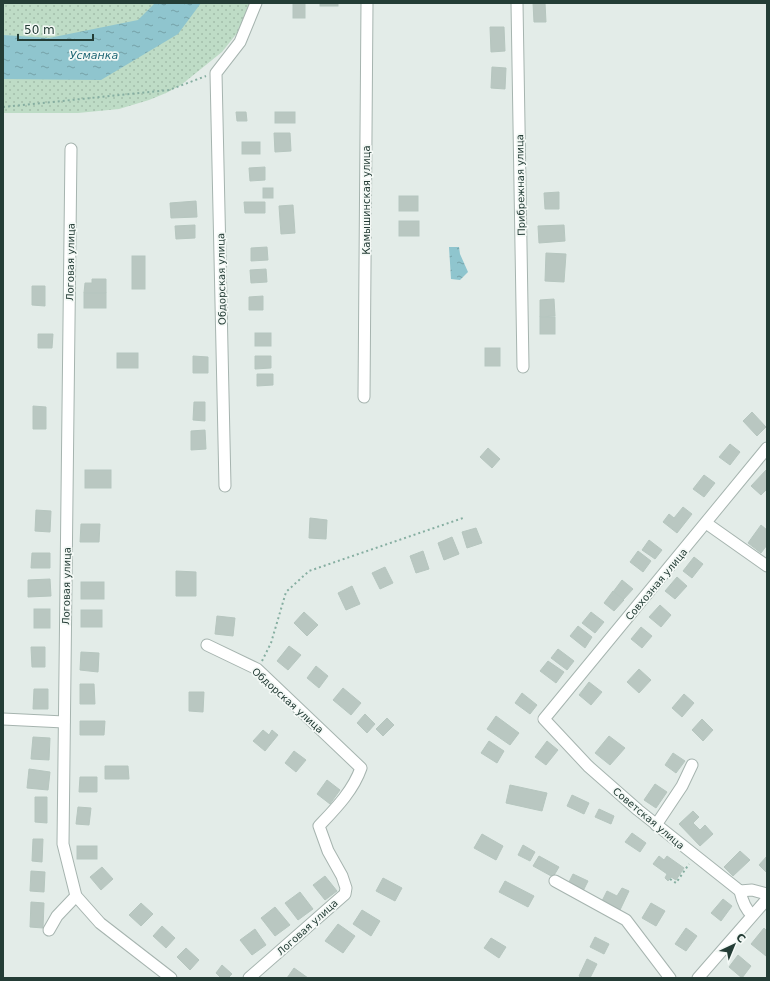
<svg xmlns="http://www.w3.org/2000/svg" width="770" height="981" font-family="'DejaVu Sans',sans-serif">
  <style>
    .park { fill: url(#park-dots) }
    .water { fill: url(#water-ripples) }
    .building { fill: #b9c7c1; stroke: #b6c6bf }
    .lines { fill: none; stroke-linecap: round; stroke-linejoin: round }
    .street-casing { stroke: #a6b4af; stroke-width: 13 }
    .path { stroke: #86aea1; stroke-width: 2; stroke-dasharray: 2 3; stroke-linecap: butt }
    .street { stroke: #fff; stroke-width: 11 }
    .labels { text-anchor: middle; stroke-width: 3.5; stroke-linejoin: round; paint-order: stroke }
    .street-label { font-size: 10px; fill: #243d36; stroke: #f4f9f6 }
    .water-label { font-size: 11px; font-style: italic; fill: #216876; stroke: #f4f9f6 }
  </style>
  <defs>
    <pattern id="park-dots" width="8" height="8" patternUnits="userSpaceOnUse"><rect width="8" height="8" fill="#bedcc6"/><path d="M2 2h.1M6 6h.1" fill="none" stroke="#a3beab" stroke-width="1.8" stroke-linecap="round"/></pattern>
    <pattern id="water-ripples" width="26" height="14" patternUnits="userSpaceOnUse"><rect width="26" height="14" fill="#8fc5ce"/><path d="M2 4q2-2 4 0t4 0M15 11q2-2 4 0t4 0" fill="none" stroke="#75a1a8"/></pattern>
  </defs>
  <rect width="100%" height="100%" fill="#e3ece8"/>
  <polygon class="park" points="3,3 261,3 222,52 181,85 166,93 149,100 119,109 78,113 3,113"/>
  <g class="water">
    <polygon points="155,3 201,3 178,34 101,80 3,79 3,35 49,38 138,20"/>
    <polygon points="449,247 459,247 460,254 468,272 460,280 451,279"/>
  </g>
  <g class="building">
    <rect x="293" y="3" width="12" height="15"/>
    <rect x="320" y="3" width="18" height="3"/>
    <polygon points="533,3 545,3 546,22 534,22"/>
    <polygon points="490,27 504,27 505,51 491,52"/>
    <polygon points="492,67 506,68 505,89 491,88"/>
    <polygon points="236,112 246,112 247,121 237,121"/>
    <rect x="275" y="112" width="20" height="11"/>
    <polygon points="274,133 290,133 291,151 275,152"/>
    <rect x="242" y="142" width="18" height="12"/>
    <polygon points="265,167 265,180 250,181 249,168"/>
    <rect x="263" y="188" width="10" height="10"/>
    <polygon points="559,192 559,209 545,209 544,193"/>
    <rect x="399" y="196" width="19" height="15"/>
    <polygon points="196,201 197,217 171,218 170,203"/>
    <polygon points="244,202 265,202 265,213 245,213"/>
    <polygon points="293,205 295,233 281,234 279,206"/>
    <rect x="399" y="221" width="20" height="15"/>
    <polygon points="195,225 195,238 176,239 175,226"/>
    <polygon points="564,225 565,241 539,243 538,226"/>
    <polygon points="267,247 268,260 251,261 251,248"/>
    <polygon points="546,253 566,254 564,282 545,281"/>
    <rect x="132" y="256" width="13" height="33"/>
    <polygon points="266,269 267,282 251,283 250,270"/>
    <polygon points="92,279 106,279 106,293 84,293 85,283 92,283"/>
    <polygon points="32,286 45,286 45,306 32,305"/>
    <rect x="84" y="293" width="22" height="15"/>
    <polygon points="263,296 263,310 249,310 249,297"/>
    <polygon points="554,299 555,316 540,317 540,300"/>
    <rect x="540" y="317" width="15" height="17"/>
    <rect x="255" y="333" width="16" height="13"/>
    <polygon points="38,334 53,334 52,348 38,348"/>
    <rect x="485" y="348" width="15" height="18"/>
    <rect x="117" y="353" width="21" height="15"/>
    <polygon points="193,356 208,357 208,373 193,373"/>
    <polygon points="255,356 271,356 271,368 255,369"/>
    <polygon points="257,374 273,374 273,385 257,386"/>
    <polygon points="194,402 205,402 205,421 193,420"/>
    <polygon points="33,406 46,407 46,429 33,429"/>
    <polygon points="752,412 766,427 757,436 743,421"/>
    <polygon points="205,430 206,449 191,450 191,431"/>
    <polygon points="730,444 740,452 730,465 719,457"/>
    <polygon points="488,448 500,459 492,468 480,457"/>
    <polygon points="767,469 767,489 761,495 751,486"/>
    <rect x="85" y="470" width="26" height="18"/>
    <polygon points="704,475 715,483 704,497 693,489"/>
    <polygon points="683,507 692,514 677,533 663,522 669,514 674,518"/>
    <polygon points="36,510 51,511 50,532 35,531"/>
    <polygon points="310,518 327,520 326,539 309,538"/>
    <polygon points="81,524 100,524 99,542 80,542"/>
    <polygon points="761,525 767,530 767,545 761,553 748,543"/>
    <polygon points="476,528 482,543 467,548 462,532"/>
    <polygon points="452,537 459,554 444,560 438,543"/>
    <polygon points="649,540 662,550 655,559 642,550"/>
    <polygon points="423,551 429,569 416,573 410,556"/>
    <polygon points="638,551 651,561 643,572 630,562"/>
    <polygon points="32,553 50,553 50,568 31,568"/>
    <polygon points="694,557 703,564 692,578 683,571"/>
    <polygon points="385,567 393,583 380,589 372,573"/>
    <polygon points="176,571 196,572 196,596 176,596"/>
    <polygon points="677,577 687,586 675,599 665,591"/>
    <polygon points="50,579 51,596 28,597 28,580"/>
    <polygon points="622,580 633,589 623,600 613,592"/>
    <rect x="81" y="582" width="23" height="17"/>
    <polygon points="352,586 360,604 346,610 338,593"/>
    <polygon points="613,591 624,600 614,611 604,603"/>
    <polygon points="660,605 671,615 661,627 649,617"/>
    <rect x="34" y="609" width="16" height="19"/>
    <rect x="81" y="610" width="21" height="17"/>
    <polygon points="304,612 318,625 307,636 294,623"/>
    <polygon points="591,612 604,622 595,633 582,623"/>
    <polygon points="217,616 235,618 233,636 215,634"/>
    <polygon points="578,626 592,637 585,648 570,636"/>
    <polygon points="641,627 652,636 642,648 631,639"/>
    <polygon points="289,646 301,655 288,670 277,661"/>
    <polygon points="31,647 45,647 45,667 32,667"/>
    <polygon points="558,649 574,661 567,670 551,658"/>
    <polygon points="81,652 99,653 98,672 80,670"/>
    <polygon points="548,661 564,672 556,683 540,671"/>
    <polygon points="316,666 328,676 319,688 307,678"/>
    <polygon points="639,669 651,680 639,693 627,682"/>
    <polygon points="589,682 602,692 591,705 579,695"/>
    <polygon points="80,684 94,684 95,704 80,704"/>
    <polygon points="343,688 361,703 351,715 333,700"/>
    <polygon points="34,689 48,689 48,709 33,709"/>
    <polygon points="189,692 204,692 203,712 189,711"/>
    <polygon points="522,693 537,705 530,714 515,703"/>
    <polygon points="684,694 694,703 682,717 672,708"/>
    <polygon points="365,714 375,724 367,733 357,723"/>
    <polygon points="496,716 519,733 510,745 487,729"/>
    <polygon points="387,718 394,725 383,736 376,729"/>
    <polygon points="702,719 713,730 703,741 692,730"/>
    <polygon points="80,721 105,721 104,735 80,735"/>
    <polygon points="263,730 269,735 272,730 278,735 265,751 253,741"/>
    <polygon points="609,736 625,748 610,765 595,753"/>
    <polygon points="33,737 50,738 49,760 31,759"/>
    <polygon points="489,741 504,751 497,763 481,753"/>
    <polygon points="547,741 558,750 546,765 535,757"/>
    <polygon points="294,751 306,760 296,772 285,763"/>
    <polygon points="673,753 685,761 676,773 665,765"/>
    <polygon points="105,766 128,766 129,779 105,779"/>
    <polygon points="29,769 50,772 48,790 27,788"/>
    <polygon points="80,777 97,777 97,792 79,792"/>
    <polygon points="327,780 340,790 330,804 317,794"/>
    <polygon points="655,784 667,792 656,808 644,800"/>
    <polygon points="510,785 547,793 542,811 506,803"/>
    <polygon points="572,795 589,803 584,814 567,806"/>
    <polygon points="35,797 47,797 47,823 35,822"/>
    <polygon points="78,807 91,808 89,825 76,824"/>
    <polygon points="599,809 614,816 611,824 595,817"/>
    <polygon points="693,811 699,817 693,823 700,830 705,825 713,834 700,846 679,824"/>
    <polygon points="632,833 646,843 640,852 625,842"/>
    <polygon points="482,834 503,846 496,860 474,848"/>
    <polygon points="33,839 43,839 42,862 32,861"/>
    <polygon points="523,845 535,852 530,861 518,855"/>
    <rect x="77" y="846" width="20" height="13"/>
    <polygon points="740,851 750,860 733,876 724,867"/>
    <polygon points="539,856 559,867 553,877 533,866"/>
    <polygon points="659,856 664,860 667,856 684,868 676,880 671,877 668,881 665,878 667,874 653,864"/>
    <polygon points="767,856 767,871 766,872 759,865"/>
    <polygon points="102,867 113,879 101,890 90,877"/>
    <polygon points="31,871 45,872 44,892 30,891"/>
    <polygon points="573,874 588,881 583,891 568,884"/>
    <polygon points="325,876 337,891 325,900 313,885"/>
    <polygon points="383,878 402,888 395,901 376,891"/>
    <polygon points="505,881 534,896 528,907 499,892"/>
    <polygon points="622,888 629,891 620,910 602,901 607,891 617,896"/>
    <polygon points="300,892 313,909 298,920 285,903"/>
    <polygon points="723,899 732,906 721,921 711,913"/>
    <polygon points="31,902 44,903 43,928 30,927"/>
    <polygon points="141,903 153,914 141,926 129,915"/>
    <polygon points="651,903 665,911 656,926 642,918"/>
    <polygon points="275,907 290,925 275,936 261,918"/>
    <polygon points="362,910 380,921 371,936 353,924"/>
    <polygon points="338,924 355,936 343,953 325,941"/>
    <polygon points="162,926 175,938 166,948 153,936"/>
    <polygon points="686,928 697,936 686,951 675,944"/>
    <polygon points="764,928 767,931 767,955 766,956 751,944"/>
    <polygon points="255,929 266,945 252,955 240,940"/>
    <polygon points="595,937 609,944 604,954 590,947"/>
    <polygon points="491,938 506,947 499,958 484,948"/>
    <polygon points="186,948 199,960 190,970 177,957"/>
    <polygon points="738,955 751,966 742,978 729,967"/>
    <polygon points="587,959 597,964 590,978 582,978 579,976"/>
    <polygon points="222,965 232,974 228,978 221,978 216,973"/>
    <polygon points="294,968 308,978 287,978"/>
  </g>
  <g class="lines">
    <g class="street-casing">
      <g id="street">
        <polyline points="517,3 523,367"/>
        <polyline points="71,149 63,844 76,896 100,923 171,978"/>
        <polyline points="364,397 367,3"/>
        <polyline points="767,448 544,719 588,766 638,810 740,891 752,890 767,894"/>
        <polyline points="225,486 216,73 240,42 256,3"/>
        <polyline points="706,523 767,566"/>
        <path d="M207,645L257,669L361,768C353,791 335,809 319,826L328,851L342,876L346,888L345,894L249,978"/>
        <polyline points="3,719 64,722"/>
        <polyline points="656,825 682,786 692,765"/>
        <polyline points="555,881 626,920 670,978"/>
        <path d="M740,891C742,900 745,909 752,915"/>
        <polyline points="49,930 57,916 76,896"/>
        <polyline points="698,978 767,899"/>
      </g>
    </g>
    <g class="path">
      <polyline points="3,107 169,90 206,76"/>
      <polyline points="262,661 271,643 286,592 309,571 463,518"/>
      <polyline points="670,879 676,883 689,864"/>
    </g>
    <use href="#street" class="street"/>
  </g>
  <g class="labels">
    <g class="street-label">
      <text transform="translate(520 185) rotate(-91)" y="4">Прибрежная улица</text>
      <text transform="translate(366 200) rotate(-90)" y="4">Камышинская улица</text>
      <text transform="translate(70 262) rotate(-89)" y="4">Логовая улица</text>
      <text transform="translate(221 279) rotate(-91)" y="4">Обдорская улица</text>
      <text transform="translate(656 584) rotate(-50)" y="4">Совхозная улица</text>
      <text transform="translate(66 586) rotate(-89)" y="4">Логовая улица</text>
      <text transform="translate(288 700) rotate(42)" y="4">Обдорская улица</text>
      <text transform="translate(649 818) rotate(40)" y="4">Советская улица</text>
      <text transform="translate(307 927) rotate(-42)" y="4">Логовая улица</text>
    </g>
    <g class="water-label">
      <text x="94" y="59">Усманка</text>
    </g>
  </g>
  <rect width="770" height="981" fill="none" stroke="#243d36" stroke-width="8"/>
  <g transform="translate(734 945) rotate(44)" stroke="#f4f9f6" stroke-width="3" paint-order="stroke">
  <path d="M0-3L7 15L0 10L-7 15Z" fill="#243d36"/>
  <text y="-6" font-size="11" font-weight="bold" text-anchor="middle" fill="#243d36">С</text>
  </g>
  <path d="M18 34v6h75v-6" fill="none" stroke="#243d36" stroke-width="2"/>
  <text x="24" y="34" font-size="12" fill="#243d36" stroke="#f4f9f6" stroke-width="3" paint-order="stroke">50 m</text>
</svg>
